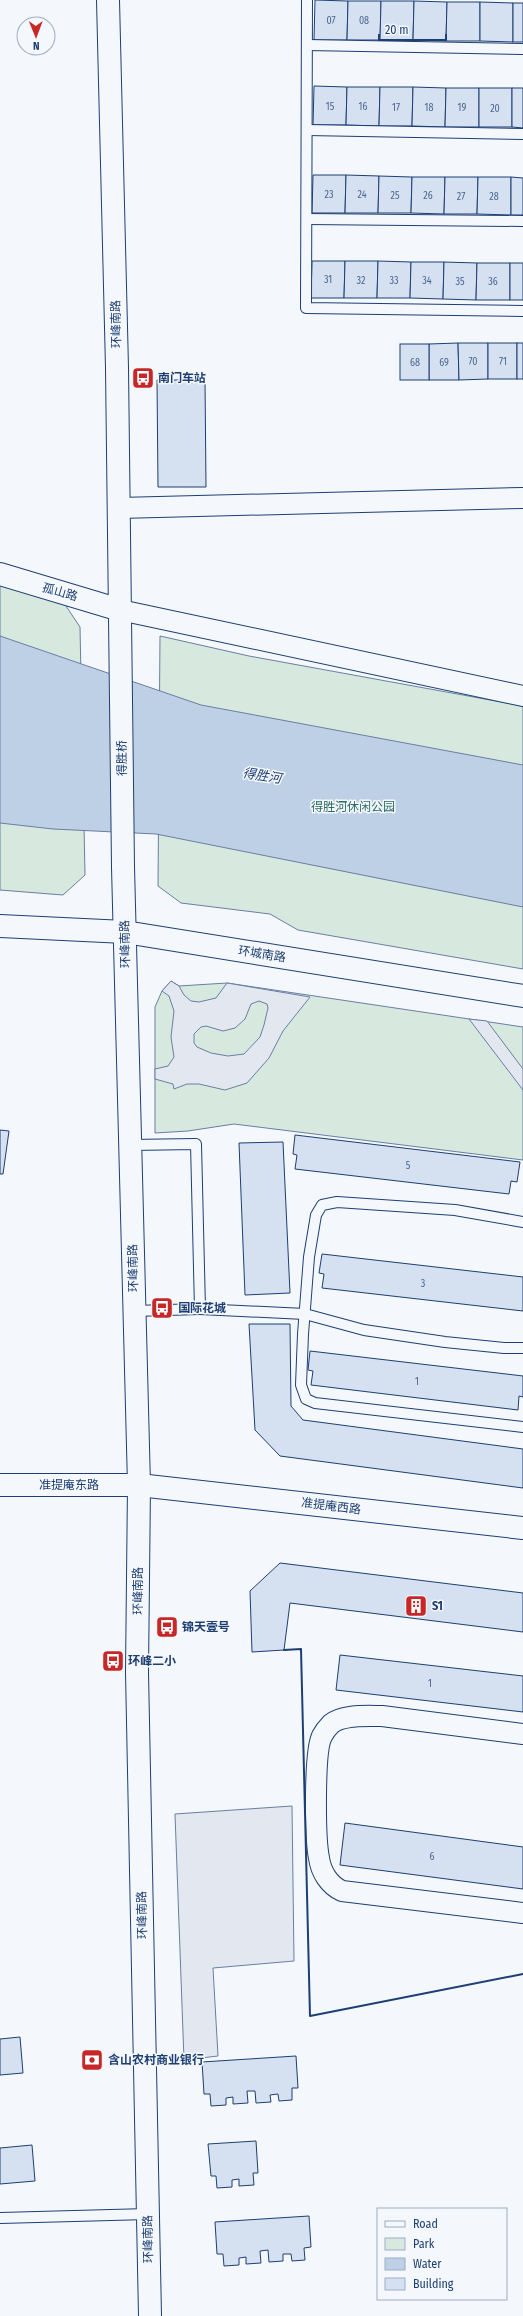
<svg xmlns="http://www.w3.org/2000/svg" width="523" height="2316" font-family="'Fira Sans Condensed','Noto Sans SC',sans-serif">
  <style>
    .green { fill: #d7e8df; stroke: #687fa3 }
    .parking { fill: #e3e8f0; stroke: #687fa3; fill-rule: evenodd }
    .water { fill: #bed0e5; stroke: #687fa3 }
    .building { fill: #d5e0f0; stroke: #1d3f73 }
    .lines { fill: none; stroke-linecap: round; stroke-linejoin: round }
    .service-casing { stroke: #1d3f73; stroke-width: 12 }
    .minor-casing { stroke: #1d3f73; stroke-width: 22 }
    .tertiary-casing { stroke: #1d3f73; stroke-width: 24 }
    .secondary-casing { stroke: #1d3f73; stroke-width: 24 }
    .service { stroke: #f4f7fb; stroke-width: 10 }
    .minor { stroke: #f4f7fb; stroke-width: 20 }
    .tertiary { stroke: #f4f7fb; stroke-width: 22 }
    .secondary { stroke: #f4f7fb; stroke-width: 22 }
    .wall { stroke: #1d3f73; stroke-width: 2 }
    .labels { text-anchor: middle; stroke-width: 3; stroke-linejoin: round; paint-order: stroke }
    .number-label { font-size: 10px; fill: #4b6792 }
    .street-label { font-size: 12px; fill: #1d3f73; stroke: #f4f7fb }
    .poi-label { font-size: 12px; font-weight: bold; fill: #1d3f73; stroke: #f4f7fb; text-anchor: start }
    .park-label { font-size: 12px; fill: #2c6c60; stroke: #f4f7fb }
    .water-label { font-size: 13px; font-style: italic; fill: #1d3f73; stroke: #f4f7fb }
  </style>
  <rect width="100%" height="100%" fill="#f4f7fb"/>
  <g class="green">
    <polygon points="0,585 62,600 80,627 85,875 63,895 0,890"/>
    <polygon points="160,636 249,656 523,706 523,969 298,930 270,914 181,903 158,886"/>
    <polygon points="171,981 179,986 227,983 523,1027 523,1160 234,1124 188,1131 155,1133 155,1007 162,991"/>
  </g>
  <g class="parking">
    <path d="M171,981L179,986L184,995L191,1001L199,1002L216,998L227,983L310,997L283,1031L269,1058L247,1083L225,1090L199,1084H187L174,1089L173,1084L155,1079V1069L168,1066L174,1057L171,1037L174,1011L169,996L162,991ZM259,1001L267,1004L268,1008L264,1025L260,1037L244,1054L228,1056L211,1053L197,1047L194,1043V1034L201,1027L206,1026L223,1031L235,1028L245,1019L251,1004Z"/>
    <polygon points="469,1019 487,1021 523,1069 523,1090"/>
    <polygon points="292,1806 294,1961 213,1968 218,2056 184,2060 175,1814"/>
  </g>
  <polygon class="water" points="0,636 201,705 523,765 523,907 156,834 53,829 0,823"/>
  <g class="building">
    <polygon points="315,0 348,1 347,40 314,40"/>
    <polygon points="348,1 381,1 380,40 347,40"/>
    <polygon points="381,1 414,1 413,40 380,40"/>
    <polygon points="414,1 447,2 446,41 413,40"/>
    <polygon points="447,2 480,2 480,41 446,41"/>
    <polygon points="480,2 513,3 513,42 480,41"/>
    <rect x="513" y="3" width="10" height="39"/>
    <polygon points="314,86 347,87 346,125 313,125"/>
    <polygon points="347,87 380,87 379,126 346,125"/>
    <polygon points="380,87 413,87 412,126 379,126"/>
    <polygon points="413,87 446,88 445,127 412,126"/>
    <polygon points="446,88 479,88 479,127 445,127"/>
    <rect x="479" y="88" width="33" height="39"/>
    <polygon points="512,88 523,88 523,128 512,127"/>
    <polygon points="313,175 346,175 345,213 312,213"/>
    <polygon points="346,175 379,176 378,213 345,213"/>
    <polygon points="379,176 412,177 411,213 378,213"/>
    <polygon points="412,177 445,177 444,214 411,213"/>
    <polygon points="445,177 478,177 477,214 444,214"/>
    <polygon points="478,177 511,177 511,215 477,214"/>
    <polygon points="511,177 523,178 523,215 511,215"/>
    <polygon points="312,261 345,261 344,298 311,298"/>
    <polygon points="345,261 378,261 377,298 344,298"/>
    <polygon points="378,261 411,262 410,298 377,298"/>
    <polygon points="411,262 444,262 443,299 410,298"/>
    <polygon points="444,262 477,263 476,300 443,299"/>
    <polygon points="477,263 510,263 510,300 476,300"/>
    <rect x="510" y="263" width="13" height="37"/>
    <polygon points="458,343 459,380 429,380 429,344"/>
    <polygon points="458,343 488,343 488,379 459,380"/>
    <rect x="488" y="343" width="29" height="36"/>
    <rect x="517" y="343" width="6" height="36"/>
    <rect x="400" y="344" width="29" height="36"/>
    <polygon points="157,380 205,380 206,487 158,487"/>
    <polygon points="0,1130 9,1131 3,1174 0,1174"/>
    <polygon points="295,1135 520,1162 517,1182 511,1181 509,1194 295,1169 297,1155 293,1154"/>
    <polygon points="283,1142 290,1293 245,1295 239,1143"/>
    <polygon points="322,1254 523,1277 523,1311 322,1288 324,1274 319,1273"/>
    <polygon points="249,1324 290,1324 291,1406 303,1420 523,1449 523,1488 280,1456 255,1430"/>
    <polygon points="310,1351 523,1376 523,1397 519,1396 518,1410 311,1385 313,1371 308,1370"/>
    <polygon points="280,1563 523,1593 523,1632 290,1603 284,1650 252,1652 250,1591"/>
    <polygon points="340,1655 523,1676 523,1712 336,1690"/>
    <polygon points="345,1823 523,1847 523,1889 340,1865"/>
    <polygon points="20,2037 23,2073 0,2075 0,2039"/>
    <polygon points="296,2056 298,2088 292,2088 292,2100 279,2101 278,2094 270,2095 271,2102 256,2103 255,2091 247,2091 248,2103 233,2104 233,2097 226,2098 226,2105 211,2106 210,2094 204,2094 202,2062"/>
    <polygon points="256,2141 258,2173 253,2173 254,2185 239,2186 239,2179 232,2180 232,2187 217,2188 216,2176 211,2176 208,2144"/>
    <polygon points="32,2145 35,2181 0,2184 0,2148"/>
    <polygon points="309,2216 311,2247 304,2248 305,2260 292,2261 291,2254 283,2254 283,2261 269,2262 268,2250 260,2251 261,2263 246,2264 246,2257 239,2258 239,2265 224,2266 223,2254 217,2254 215,2222"/>
  </g>
  <g class="lines">
    <g class="service-casing">
      <g id="service">
        <polyline points="307,0 306,308 523,311"/>
        <polyline points="307,45 523,49"/>
        <polyline points="307,130 523,134"/>
        <polyline points="307,219 523,221"/>
        <polyline points="130,1145 196,1144 200,1309 134,1311"/>
        <polyline points="523,1222 455,1210 337,1202 322,1205 316,1215 309,1257 303,1334 301,1385 306,1399 315,1403 523,1427"/>
        <polyline points="200,1309 305,1314 364,1330 445,1342 504,1348 523,1348"/>
        <polyline points="0,2218 148,2214"/>
      </g>
    </g>
    <g class="minor-casing">
      <g id="minor">
        <polyline points="119,508 523,498"/>
        <polyline points="120,610 523,696"/>
        <path d="M523,1734L382,1716C368,1716 342,1714 331,1724C328,1727 324,1732 322,1736C314,1751 315,1838 319,1858C321,1872 329,1885 342,1891L523,1913"/>
      </g>
    </g>
    <g class="tertiary-casing">
      <polyline id="tertiary" points="0,574 120,610"/>
    </g>
    <g class="secondary-casing">
      <g id="secondary">
        <polyline points="108,0 117,368 123,867 139,1485 137,1672 150,2316"/>
        <polyline points="0,926 125,932 523,996"/>
        <polyline points="0,1485 139,1485 523,1528"/>
      </g>
    </g>
    <use href="#service" class="service"/>
    <use href="#minor" class="minor"/>
    <use href="#tertiary" class="tertiary"/>
    <use href="#secondary" class="secondary"/>
    <polyline class="wall" points="284,1650 301,1649 310,2016 523,1974"/>
  </g>
  <defs>
    <g id="bus-square" transform="scale(1.15)"><rect x="-9" y="-9" width="18" height="18" rx="4" fill="#c62828" stroke="#f4f7fb"/><path d="M-5-6H5V4H4V6H2V4H-2V6H-4V4H-5ZM-3.5-4V0h7V-4ZM-3.5 1.2v1.5H-2V1.2ZM2 1.2v1.5H3.5V1.2Z" fill="#fff"/></g>
    <g id="building-square" transform="scale(1.15)"><rect x="-9" y="-9" width="18" height="18" rx="4" fill="#c62828" stroke="#f4f7fb"/><path d="M-4-6H4V6H1V3H-1V6H-4ZM-2.5-4.3h1.7v1.8h-1.7ZM.8-4.3h1.7v1.8H.8ZM-2.5-1h1.7V.8h-1.7ZM.8-1h1.7V.8H.8Z" fill="#fff"/></g>
    <g id="bank-square" transform="scale(1.15)"><rect x="-9" y="-9" width="18" height="18" rx="4" fill="#c62828" stroke="#f4f7fb"/><path d="M-6-4H6V4H-6ZM0-2.3a2.3 2.3 0 1 0 0 4.6a2.3 2.3 0 1 0 0-4.6Z" fill="#fff"/></g>
  </defs>
  <g fill-rule="evenodd">
    <use href="#bus-square" x="143" y="378"/>
    <use href="#bus-square" x="162" y="1308"/>
    <use href="#building-square" x="416" y="1606"/>
    <use href="#bus-square" x="167" y="1627"/>
    <use href="#bus-square" x="113" y="1661"/>
    <use href="#bank-square" x="92" y="2060"/>
  </g>
  <g class="labels">
    <g class="number-label">
      <text x="331" y="24">07</text>
      <text x="364" y="24">08</text>
      <text x="330" y="110">15</text>
      <text x="363" y="110">16</text>
      <text x="396" y="111">17</text>
      <text x="429" y="111">18</text>
      <text x="462" y="111">19</text>
      <text x="495" y="112">20</text>
      <text x="329" y="198">23</text>
      <text x="362" y="198">24</text>
      <text x="395" y="199">25</text>
      <text x="428" y="199">26</text>
      <text x="461" y="200">27</text>
      <text x="494" y="200">28</text>
      <text x="328" y="283">31</text>
      <text x="361" y="284">32</text>
      <text x="394" y="284">33</text>
      <text x="427" y="284">34</text>
      <text x="460" y="285">35</text>
      <text x="493" y="285">36</text>
      <text x="473" y="365">70</text>
      <text x="503" y="365">71</text>
      <text x="415" y="366">68</text>
      <text x="444" y="366">69</text>
      <text x="408" y="1169">5</text>
      <text x="423" y="1287">3</text>
      <text x="417" y="1385">1</text>
      <text x="430" y="1687">1</text>
      <text x="432" y="1860">6</text>
    </g>
    <g class="street-label">
      <text transform="translate(116 324) rotate(-91)" y="4">环峰南路</text>
      <text transform="translate(60 592) rotate(16)" y="4">孤山路</text>
      <text transform="translate(122 758) rotate(-91)" y="4">得胜桥</text>
      <text transform="translate(125 944) rotate(-91)" y="4">环峰南路</text>
      <text transform="translate(262 954) rotate(9)" y="4">环城南路</text>
      <text transform="translate(133 1268) rotate(-91)" y="4">环峰南路</text>
      <text x="69" y="1489">准提庵东路</text>
      <text transform="translate(331 1506) rotate(7)" y="4">准提庵西路</text>
      <text transform="translate(138 1591) rotate(-90)" y="4">环峰南路</text>
      <text transform="translate(142 1915) rotate(-91)" y="4">环峰南路</text>
      <text transform="translate(148 2239) rotate(-91)" y="4">环峰南路</text>
    </g>
    <g class="poi-label">
      <text x="158" y="382">南门车站</text>
      <text x="178" y="1312">国际花城</text>
      <text x="432" y="1610">S1</text>
      <text x="182" y="1631">锦天壹号</text>
      <text x="128" y="1665">环峰二小</text>
      <text x="108" y="2064">含山农村商业银行</text>
    </g>
    <g class="park-label">
      <text x="353" y="811">得胜河休闲公园</text>
    </g>
    <g class="water-label">
      <text transform="translate(262 775) rotate(9)" y="5">得胜河</text>
    </g>
  </g>
  <rect x="377" y="2208" width="130" height="92" fill="#f4f7fb" stroke="#9eadc5"/>
  <rect x="385" y="2221" width="20" height="6" fill="#f4f7fb" stroke="#9eadc5"/>
  <text x="413" y="2228" font-size="12" fill="#1d3f73">Road</text>
  <rect x="385" y="2238" width="20" height="12" fill="#d7e8df" stroke="#9eadc5"/>
  <text x="413" y="2248" font-size="12" fill="#1d3f73">Park</text>
  <rect x="385" y="2258" width="20" height="12" fill="#bed0e5" stroke="#9eadc5"/>
  <text x="413" y="2268" font-size="12" fill="#1d3f73">Water</text>
  <rect x="385" y="2278" width="20" height="12" fill="#d5e0f0" stroke="#9eadc5"/>
  <text x="413" y="2288" font-size="12" fill="#1d3f73">Building</text>
  <g transform="translate(36 36) rotate(179)"><circle r="19" fill="#f4f7fb" stroke="#9eadc5"/>
  <path d="M0-3L7 15L0 10L-7 15Z" fill="#c62828"/>
  <text y="-6" font-size="11" font-weight="bold" text-anchor="middle" fill="#1d3f73">N</text>
  </g>
  <path d="M379 34v6h67v-6" fill="none" stroke="#1d3f73" stroke-width="2"/>
  <text x="385" y="34" font-size="12" fill="#1d3f73" stroke="#f4f7fb" stroke-width="3" paint-order="stroke">20 m</text>
</svg>
